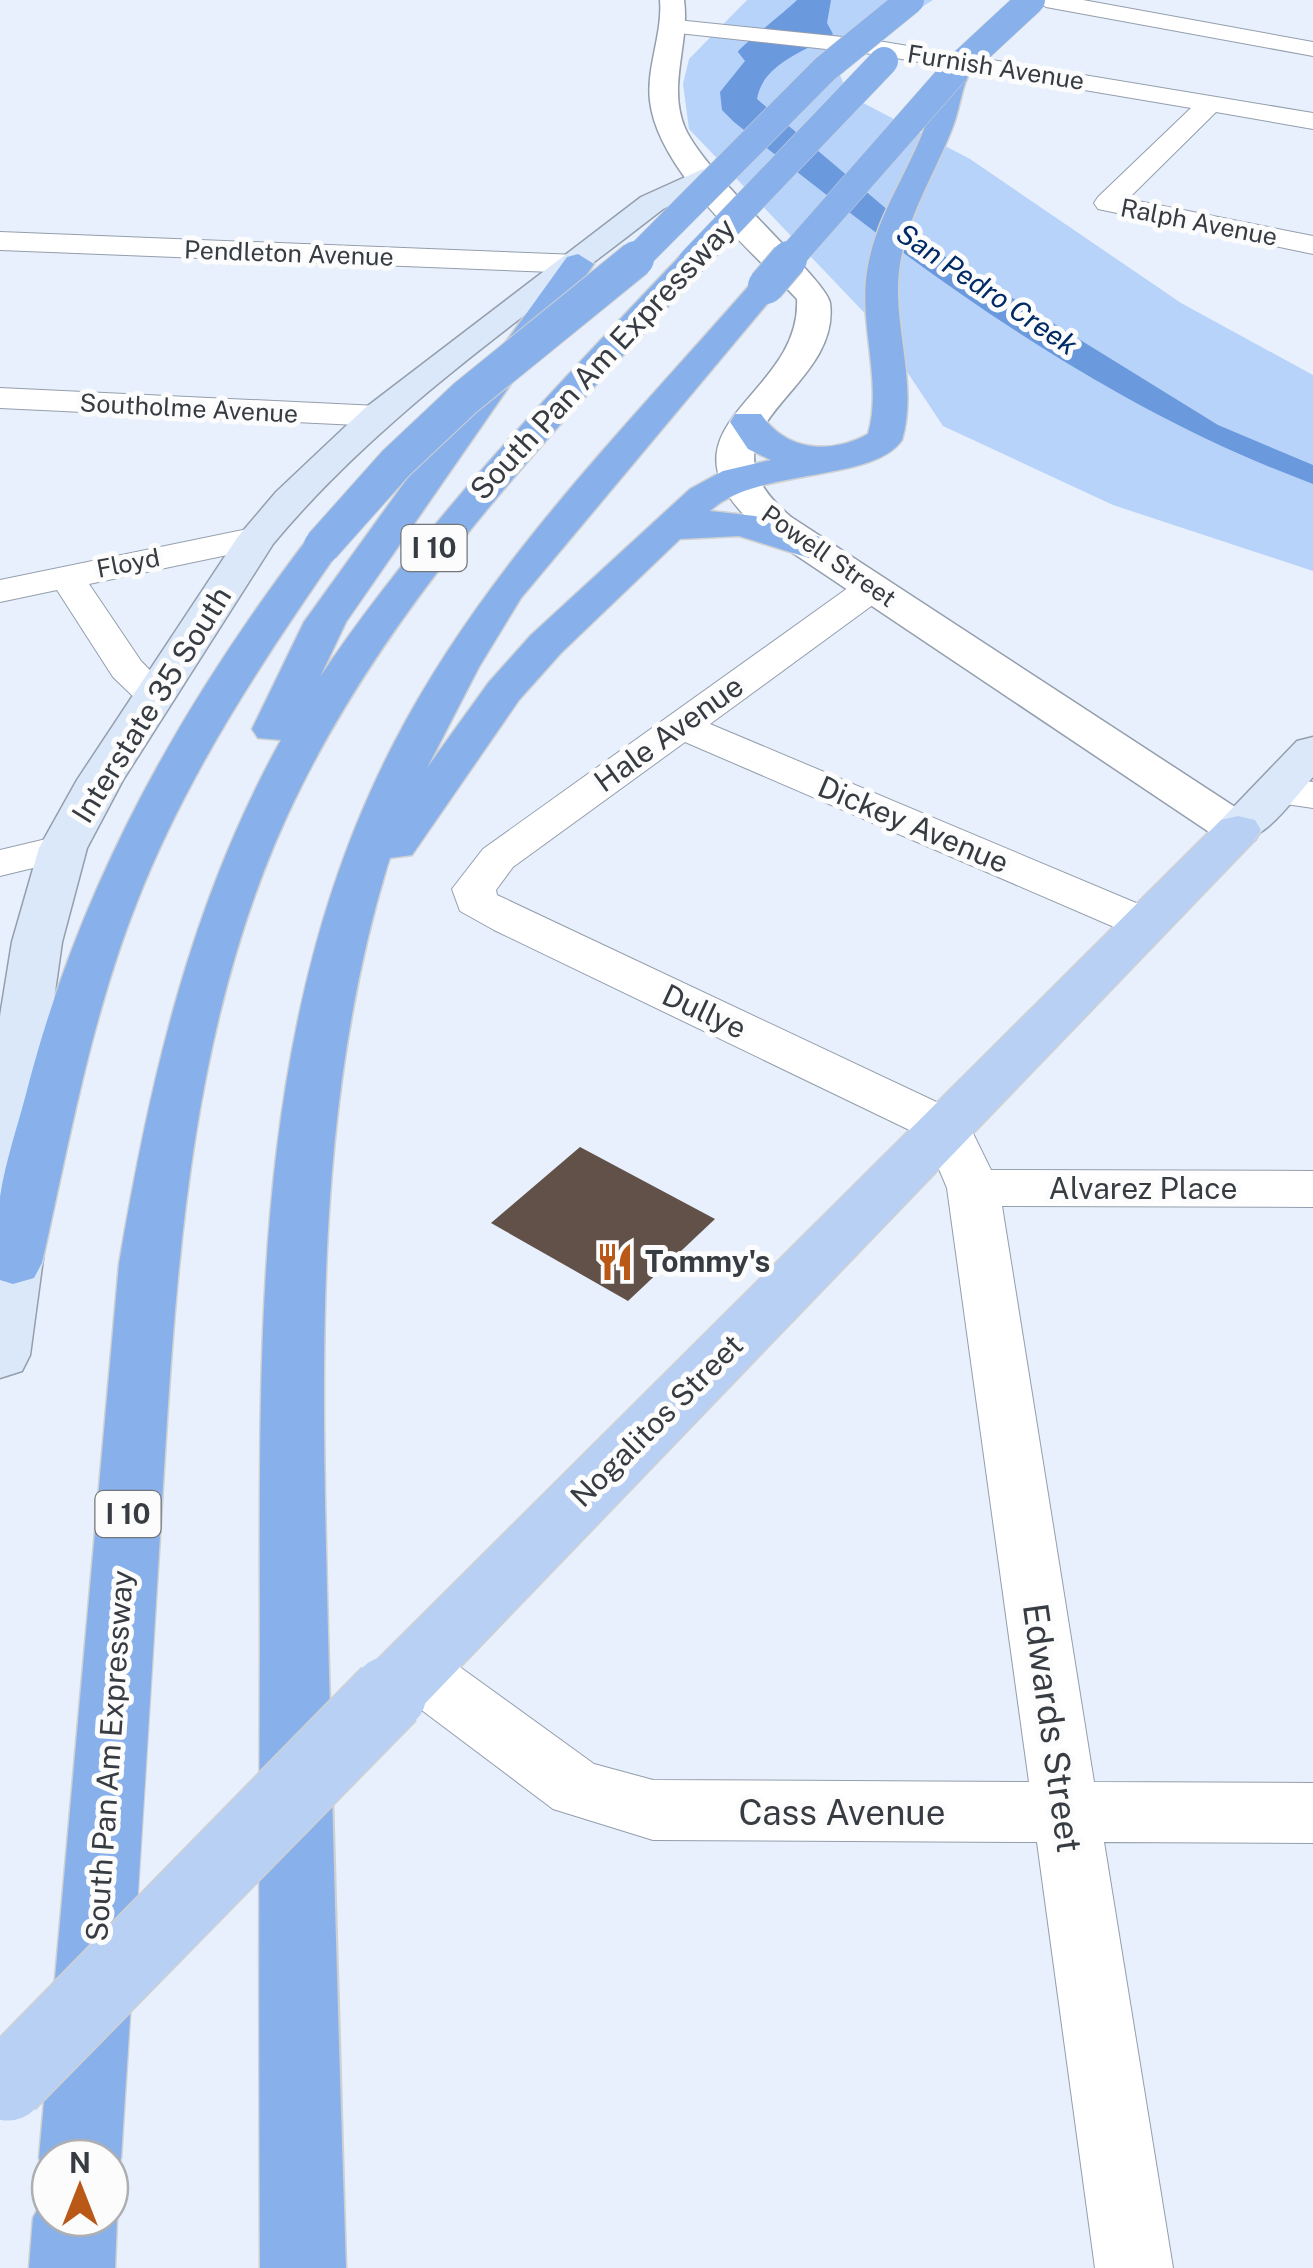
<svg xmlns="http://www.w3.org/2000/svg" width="1313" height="2268" font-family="'Public Sans',sans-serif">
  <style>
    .green { fill: #b8d3fa }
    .water { fill: #6a99dd }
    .building { fill: #615149 }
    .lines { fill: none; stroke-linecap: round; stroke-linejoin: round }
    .minor-casing { stroke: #949ead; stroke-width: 2 }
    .tertiary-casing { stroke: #949ead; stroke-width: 3 }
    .secondary-casing { stroke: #949ead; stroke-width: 3 }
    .primary-casing { stroke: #cfd0d2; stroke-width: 3 }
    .motorway-casing { stroke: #cfd0d2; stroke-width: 3 }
    .minor { fill: #fff; fill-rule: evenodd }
    .tertiary { fill: #fff; fill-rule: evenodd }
    .secondary { fill: #dbe8f9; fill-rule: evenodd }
    .primary { fill: #b8d0f4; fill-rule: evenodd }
    .motorway { fill: #88b1ec; fill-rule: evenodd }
    .primary-bridge-casing { stroke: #cfd0d2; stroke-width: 78; stroke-linecap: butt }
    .motorway-bridge-far1-casing { stroke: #cfd0d2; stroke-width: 29; stroke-linecap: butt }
    .motorway-bridge-casing { stroke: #cfd0d2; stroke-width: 38; stroke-linecap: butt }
    .primary-bridge { stroke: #b8d0f4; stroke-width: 75 }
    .motorway-bridge-far1 { stroke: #88b1ec; stroke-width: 28 }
    .motorway-bridge { stroke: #88b1ec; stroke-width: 36 }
    .labels { text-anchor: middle; stroke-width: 10; stroke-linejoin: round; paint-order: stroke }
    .far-street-label { font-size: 25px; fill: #373c42; stroke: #fcfcfc }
    .far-water-label { font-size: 28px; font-style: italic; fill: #002a66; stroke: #fcfcfc }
    .shield { fill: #fcfcfc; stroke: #72767a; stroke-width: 2.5 }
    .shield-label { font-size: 28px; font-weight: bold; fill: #373c42 }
    .street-label { font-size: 30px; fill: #373c42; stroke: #fcfcfc }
    .poi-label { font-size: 30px; font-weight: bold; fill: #373c42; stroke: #fcfcfc; text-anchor: start }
    .near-street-label { font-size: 35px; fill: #373c42; stroke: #fcfcfc }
  </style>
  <rect width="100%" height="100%" fill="#e7f0fc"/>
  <polygon class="green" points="747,0 933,0 886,30 840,75 848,95 970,159 1181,303 1313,375 1313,571 1113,505 943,426 876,325 689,129 683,84 689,59"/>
  <path class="water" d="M797,0H831L827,23L833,34C805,52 763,63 757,99L936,251L1218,425L1313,465V484C1095,403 914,266 734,122L722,110L720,92L745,61L738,52C740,47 786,11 797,0Z"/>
  <polygon class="building" points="580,1147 715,1219 628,1301 491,1223"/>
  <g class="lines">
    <g class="minor-casing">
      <g id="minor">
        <polygon points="1035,0 1083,0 1313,42 1313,56 1046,7"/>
        <polygon points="677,20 872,40 1313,113 1313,129 1216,112 1128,199 1313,236 1313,254 1098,209 1094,203 1098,197 1191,108 872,54 669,32 669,22"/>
        <polygon points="0,232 578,255 592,264 578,273 0,250"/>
        <polygon points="0,388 378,406 394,416 378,426 0,408"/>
        <polygon points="257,527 270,530 275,538 270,546 89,584 141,661 174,695 168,703 140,703 113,677 57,590 0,602 0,580"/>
        <polygon points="872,577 885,580 890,588 885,596 710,724 1160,913 1166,923 1160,933 1144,937 1128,933 685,742 513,867 496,890 497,895 964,1115 991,1170 1313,1171 1313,1207 1002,1206 1094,1782 1313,1783 1313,1843 1104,1842 1173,2268 1095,2268 1037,1842 653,1840 553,1809 391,1687 382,1668 391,1649 413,1641 435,1649 594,1764 653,1780 1029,1782 947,1188 926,1138 494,930 460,911 452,889 483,849 859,580"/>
        <polygon points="1274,778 1313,782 1313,808 1259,800 1253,791 1259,782"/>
        <polygon points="63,835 78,839 85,848 78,857 0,876 0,850"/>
      </g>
    </g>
    <g class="tertiary-casing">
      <path id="tertiary" d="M660,0H684C690,44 667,85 685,128C706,176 827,280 830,303C842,393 685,428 791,517L1255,820L1261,830L1255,840L1238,844L1221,840L763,533C639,426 802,401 797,299C750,249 658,171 650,101C646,67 663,34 660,0Z"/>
    </g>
    <g class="secondary-casing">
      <g id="secondary">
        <path d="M703,169L718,178L713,184L663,209C529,314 382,413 273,544L123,780L87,848L62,942L46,1056L53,1185L30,1355L22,1371L0,1378V1016L12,942L39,848L77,780L237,538L276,492L365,408L641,197Z"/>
        <path d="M1313,737V777C1288,804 1262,850 1221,840L1215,830L1221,820L1297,741Z"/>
      </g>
    </g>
    <g class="primary-casing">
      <polygon id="primary" points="1238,816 1255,820 1261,830 1255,840 414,1715 389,1724 364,1715 354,1694 364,1673 1221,820"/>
    </g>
    <g class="motorway-casing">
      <g id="motorway">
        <path d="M961,57L974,65C961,84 961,107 952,129C930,185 896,233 898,295C899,342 916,394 902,440C873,483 756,467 710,511L755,516L823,538L829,546L823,554L809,558L739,536L680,539L561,653L519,700L412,855L390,858L387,867C312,1116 322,1375 328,1632C333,1844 339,2056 346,2268H260C259,2061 259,1853 260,1646C260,1342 250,1021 394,743C484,568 626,427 755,279H777L782,286L521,598L479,667L427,768L489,682L531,635L690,489L723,471L771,460L748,449L730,422L735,414H761C786,451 830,455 868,434C882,385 861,330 866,280C872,220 908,176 927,121C934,99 934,64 961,57Z"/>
        <path d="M692,252L703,255L708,262L703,269C554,430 400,589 301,787C183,1022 175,1295 159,1552C147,1754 134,1956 121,2158L110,2185V2158H50V2185L39,2158L119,1264C150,1081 190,904 281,740L258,738L252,729L304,622L567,257L578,254L594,264L346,622L320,677C424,523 553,390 681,255Z"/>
        <path d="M322,534L336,538L342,546C263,660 188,772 137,902C91,1018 69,1142 42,1263L34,1278L13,1284L0,1280C0,1253 0,1224 0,1197C5,1163 17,1128 26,1094C79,886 179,708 308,538Z"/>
        <polygon points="50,2186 50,2218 110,2218 110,2201 117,2218 115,2268 29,2268 33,2218"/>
      </g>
    </g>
    <use href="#minor" class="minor"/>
    <use href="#tertiary" class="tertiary"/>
    <use href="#secondary" class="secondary"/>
    <use href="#primary" class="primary"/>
    <use href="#motorway" class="motorway"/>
    <g class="primary-bridge-casing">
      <polyline id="primary-bridge" points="8,2083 389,1694"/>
    </g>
    <g class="motorway-bridge-far1-casing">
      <g id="motorway-bridge-far1">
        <polyline points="961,65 1031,0"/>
        <polyline points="633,262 825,69 910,0"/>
        <polyline points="692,262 884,61"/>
        <polyline points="787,262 954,72"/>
      </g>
    </g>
    <g class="motorway-bridge-casing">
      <g id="motorway-bridge">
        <polyline points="766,286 789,259"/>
        <polyline points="322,546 396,463 465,398 636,259"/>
      </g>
    </g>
    <use href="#primary-bridge" class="primary-bridge"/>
    <use href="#motorway-bridge-far1" class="motorway-bridge-far1"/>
    <use href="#motorway-bridge" class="motorway-bridge"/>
  </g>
  <defs>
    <g id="restaurant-bare" transform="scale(3)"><path d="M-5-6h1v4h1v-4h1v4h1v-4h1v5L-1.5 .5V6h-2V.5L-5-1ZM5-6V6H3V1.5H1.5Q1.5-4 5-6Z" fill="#ba5917" stroke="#fcfcfc" stroke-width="2.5" paint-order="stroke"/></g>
  </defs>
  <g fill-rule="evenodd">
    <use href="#restaurant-bare" x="615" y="1262"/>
  </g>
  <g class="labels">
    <g class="far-street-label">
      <text transform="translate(996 67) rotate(9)" y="9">Furnish Avenue</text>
      <text transform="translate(1199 222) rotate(11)" y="9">Ralph Avenue</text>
      <text transform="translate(289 253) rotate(2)" y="9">Pendleton Avenue</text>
      <text transform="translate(189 408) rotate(3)" y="9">Southolme Avenue</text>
      <text transform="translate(829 556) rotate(35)" y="9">Powell Street</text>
      <text transform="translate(128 563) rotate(-11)" y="9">Floyd</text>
    </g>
    <g class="far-water-label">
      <text transform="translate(987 289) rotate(34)" y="10">San Pedro Creek</text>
    </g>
    <g class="shield">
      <rect x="401.5" y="525" width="65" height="46" rx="8"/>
      <rect x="95.5" y="1491" width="65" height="46" rx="8"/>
    </g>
    <g class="shield-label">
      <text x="434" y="558">I 10</text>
      <text x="128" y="1524">I 10</text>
    </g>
    <g class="street-label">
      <text transform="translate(603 359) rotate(-47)" y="10">South Pan Am Expressway</text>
      <text transform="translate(152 705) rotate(-58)" y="10">Interstate 35 South</text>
      <text transform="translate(669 734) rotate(-36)" y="10">Hale Avenue</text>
      <text transform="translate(913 825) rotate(23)" y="10">Dickey Avenue</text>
      <text transform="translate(704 1012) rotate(25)" y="10">Dullye</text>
      <text x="1143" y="1199">Alvarez Place</text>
      <text transform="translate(657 1421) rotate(-45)" y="10">Nogalitos Street</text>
      <text transform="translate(110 1756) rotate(-86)" y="10">South Pan Am Expressway</text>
    </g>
    <g class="poi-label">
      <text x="645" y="1272">Tommy's</text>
    </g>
    <g class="near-street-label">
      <text transform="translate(1052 1728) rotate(82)" y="12">Edwards Street</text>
      <text x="842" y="1825">Cass Avenue</text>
    </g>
  </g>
  <g transform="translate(80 2188)"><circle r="48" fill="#fcfcfc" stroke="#adafb2" stroke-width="2.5"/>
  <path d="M0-8L18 38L0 25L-18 38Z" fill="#ba5917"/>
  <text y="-15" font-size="28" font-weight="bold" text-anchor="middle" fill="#373c42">N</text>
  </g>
</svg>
